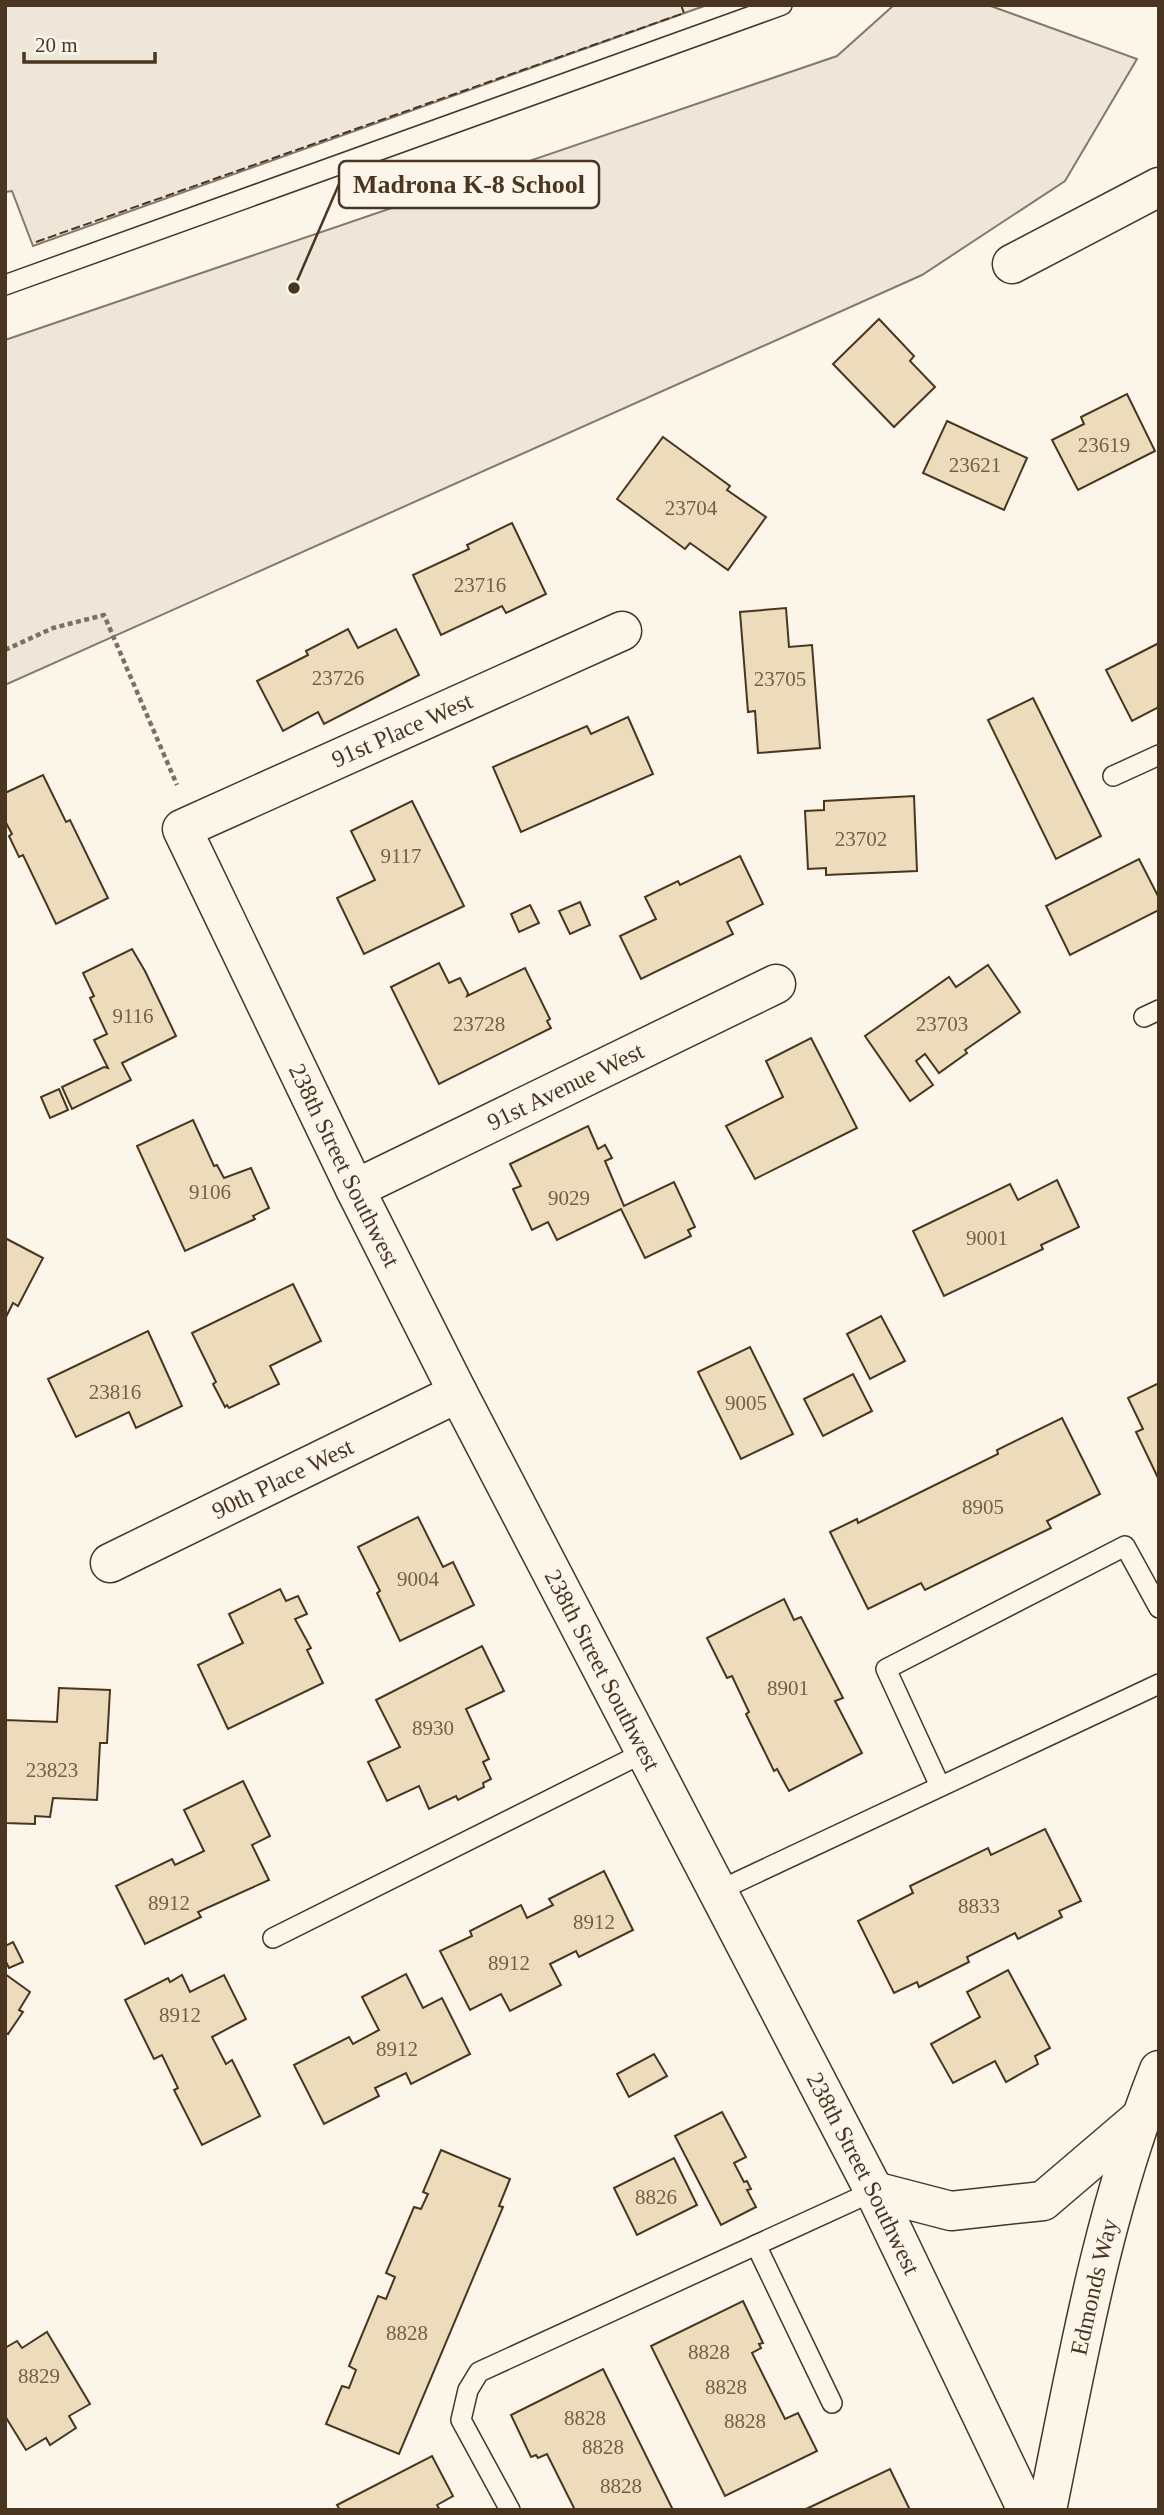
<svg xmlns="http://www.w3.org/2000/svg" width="1164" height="2515" font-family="'Times New Roman',serif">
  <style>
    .green { fill: #ede6d9; stroke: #887966; stroke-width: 2 }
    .building { fill: #ecdcbc; stroke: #4a3520; stroke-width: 2 }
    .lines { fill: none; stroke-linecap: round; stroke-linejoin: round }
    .lane-casing { stroke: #4a3520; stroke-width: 22 }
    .street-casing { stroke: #4a3520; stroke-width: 41 }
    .primary-casing { stroke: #4a3520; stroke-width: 41 }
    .path { stroke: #7f6f5c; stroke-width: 4.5; stroke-dasharray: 5 3.5; stroke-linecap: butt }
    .lane { stroke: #fbf6e9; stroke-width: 19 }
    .street { stroke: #fbf6e9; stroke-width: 38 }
    .primary { stroke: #fbf6e9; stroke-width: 38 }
    .fence { stroke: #4a3520; stroke-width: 2; stroke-dasharray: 9 3.5; stroke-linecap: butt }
    .labels { text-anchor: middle; stroke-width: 5; stroke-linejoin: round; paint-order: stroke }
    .number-label { font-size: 21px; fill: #725f47 }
    .street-label { font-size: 24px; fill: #4a3520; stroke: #fbf6e9 }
    .leader { fill: none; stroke: #4a3520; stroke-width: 2.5 }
    .callout-dot { fill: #4a3520; stroke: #fbf6e9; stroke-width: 2.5 }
    .callout { fill: #fbf6e9; stroke: #4a3520; stroke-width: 2.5 }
    .callout-label { font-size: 26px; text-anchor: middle; font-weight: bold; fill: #4a3520 }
  </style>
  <rect width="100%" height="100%" fill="#fbf6e9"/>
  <g class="green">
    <polygon points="5,5 707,5 33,246 12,191 5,192"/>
    <polygon points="894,5 988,5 1137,59 1065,181 922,275 5,685 5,340 837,56"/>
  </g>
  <g class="building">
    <polygon points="879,319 914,356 910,361 935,387 894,427 833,364"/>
    <polygon points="1127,394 1155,451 1078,490 1052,440 1084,424 1081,417"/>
    <polygon points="947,421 1027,458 1004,510 923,473"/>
    <polygon points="663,437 730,486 727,490 766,517 728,570 690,543 685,549 617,499"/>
    <polygon points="512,523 546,594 506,613 502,606 441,635 413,575 469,549 467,545"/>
    <polygon points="786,608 789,647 812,645 820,748 758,753 755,711 748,712 740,612"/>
    <polygon points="348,629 358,648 396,629 419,675 324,724 318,712 283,731 257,681 308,655 306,651"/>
    <polygon points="1159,643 1159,707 1132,721 1106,670"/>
    <polygon points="1033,698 1101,836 1056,859 988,720"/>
    <polygon points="628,717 653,774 521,832 493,767 587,726 591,734"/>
    <polygon points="43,775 66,822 70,820 108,898 56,924 23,855 19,857 9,836 12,834 5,821 5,793"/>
    <polygon points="914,796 917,871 826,875 826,868 808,869 805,811 824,810 824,801"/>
    <polygon points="412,801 464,906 364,954 337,898 375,880 351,831"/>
    <polygon points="740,856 763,904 727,922 733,934 641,979 620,936 656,919 645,897 678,881 680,885"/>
    <polygon points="1139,859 1159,898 1159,910 1070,955 1046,906"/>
    <polygon points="580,902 590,925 570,934 559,911"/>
    <polygon points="530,905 539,923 519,932 511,914"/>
    <polygon points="132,949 145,971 176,1036 122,1063 131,1080 72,1109 62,1087 104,1067 108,1068 94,1040 107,1034 90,998 94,996 83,973"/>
    <polygon points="439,963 449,983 460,978 468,993 467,996 525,968 550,1019 547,1021 551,1028 439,1084 391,987"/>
    <polygon points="988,965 1020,1012 965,1050 967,1053 939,1073 925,1054 916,1061 933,1085 910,1101 865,1036 949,977 956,987"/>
    <polygon points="811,1038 857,1128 755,1179 726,1126 783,1097 766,1061"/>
    <polygon points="59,1089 68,1110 50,1118 41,1097"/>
    <polygon points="193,1120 214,1166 217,1165 224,1178 251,1168 269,1208 253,1216 255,1219 185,1251 137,1146"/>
    <polygon points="588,1126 598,1149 605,1145 612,1158 605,1161 624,1206 674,1182 695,1227 688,1230 691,1236 645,1258 621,1209 557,1240 548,1222 532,1230 513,1189 521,1186 510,1164"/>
    <polygon points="1057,1180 1079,1227 1041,1245 1043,1249 944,1296 913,1231 1010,1184 1018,1200"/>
    <polygon points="5,1238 43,1258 18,1306 13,1303 5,1319"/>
    <polygon points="293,1284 321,1341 270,1366 279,1384 229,1408 227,1405 225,1407 213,1384 216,1382 192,1333"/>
    <polygon points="881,1316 905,1361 870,1379 847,1334"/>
    <polygon points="148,1331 182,1406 136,1428 129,1412 76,1437 48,1379"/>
    <polygon points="750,1347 793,1434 741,1459 698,1372"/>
    <polygon points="853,1374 872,1411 823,1436 804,1399"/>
    <polygon points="1159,1383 1159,1480 1136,1432 1143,1429 1128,1398"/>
    <polygon points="1062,1418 1100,1494 1047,1521 1051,1528 925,1590 921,1583 868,1609 830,1532 857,1519 858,1523 998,1454 997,1450"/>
    <polygon points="418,1517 443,1567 453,1562 474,1605 400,1641 377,1593 380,1591 358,1547"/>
    <polygon points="280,1589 286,1601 298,1596 307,1614 295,1619 311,1648 307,1650 323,1683 228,1729 198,1665 243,1643 229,1614"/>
    <polygon points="784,1599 794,1620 801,1617 843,1698 835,1701 862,1753 789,1791 777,1769 774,1771 746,1714 749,1712 732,1676 727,1678 707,1638"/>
    <polygon points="482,1646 504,1691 466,1709 489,1759 483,1762 491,1779 483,1783 484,1787 458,1800 456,1796 429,1809 419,1786 387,1801 368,1762 400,1747 376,1700"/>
    <polygon points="59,1688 110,1690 107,1743 100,1743 97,1800 53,1798 50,1817 35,1816 35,1824 5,1823 5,1720 57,1722"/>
    <polygon points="243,1781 270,1836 252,1845 269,1880 198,1912 201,1917 145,1944 116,1886 172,1859 175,1865 204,1851 184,1810"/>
    <polygon points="1045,1829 1081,1901 1059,1911 1062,1917 1018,1939 1015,1933 967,1957 969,1962 919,1987 917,1982 894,1993 858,1921 913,1893 910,1886 988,1848 991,1855"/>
    <polygon points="604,1871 633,1930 579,1957 576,1951 550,1964 561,1985 510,2011 501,1994 470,2010 440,1951 472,1936 470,1931 521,1905 527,1918 553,1905 549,1899"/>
    <polygon points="13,1942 23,1962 9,1968 5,1960 5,1946"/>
    <polygon points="1008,1970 1050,2048 1035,2056 1038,2064 1006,2082 995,2061 953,2083 931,2044 980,2017 967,1992"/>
    <polygon points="5,1974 30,1992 19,2010 23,2012 8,2034 5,2032"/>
    <polygon points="406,1974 423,2008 442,1998 470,2054 411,2084 406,2073 375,2088 379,2096 324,2124 294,2065 349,2037 353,2044 379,2030 362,1997"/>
    <polygon points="182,1975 190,1992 224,1975 246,2019 212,2037 226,2064 232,2060 260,2116 202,2145 174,2090 178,2088 162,2055 154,2059 125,2000 168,1978 170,1982"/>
    <polygon points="654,2054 667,2076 629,2097 617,2074"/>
    <polygon points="722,2112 746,2157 734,2163 744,2182 747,2181 751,2189 747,2190 756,2207 721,2225 675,2136"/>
    <polygon points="441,2150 510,2179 499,2206 503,2207 399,2454 326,2424 342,2386 349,2388 356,2370 349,2366 378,2296 386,2299 395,2277 386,2273 414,2207 421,2209 428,2194 423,2192"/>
    <polygon points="674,2158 697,2205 637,2235 614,2188"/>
    <polygon points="743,2301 763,2343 759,2344 761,2348 752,2353 785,2419 798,2413 817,2451 725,2496 651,2346"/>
    <polygon points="47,2332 90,2404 69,2416 76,2428 50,2445 46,2438 26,2450 5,2416 5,2348 17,2341 22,2348"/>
    <polygon points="603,2369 673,2510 575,2510 547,2454 538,2458 536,2455 531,2457 511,2415"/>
    <polygon points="432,2456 453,2496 437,2505 440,2510 340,2510 337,2505"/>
    <polygon points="890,2469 910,2510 804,2510"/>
  </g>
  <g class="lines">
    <g class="lane-casing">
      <g id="lane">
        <polyline points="5,285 782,5"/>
        <polyline points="1113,776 1159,755"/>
        <polyline points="1144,1017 1159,1010"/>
        <polyline points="940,1786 886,1669 1125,1546 1159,1608"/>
        <polyline points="718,1891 1159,1684"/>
        <polyline points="273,1938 645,1752"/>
        <polyline points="756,2245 832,2403"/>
        <polyline points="510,2510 461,2420 468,2390 479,2372 874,2191"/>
      </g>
    </g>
    <g class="street-casing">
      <g id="street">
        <polyline points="1012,264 1159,187"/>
        <path id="s1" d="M622,631L182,829L355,1189L458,1393L874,2191L1027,2510"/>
        <path id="s2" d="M355,1189L776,984"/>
        <path id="s3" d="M110,1563L458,1393"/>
      </g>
    </g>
    <g class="primary-casing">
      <g id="primary">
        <polyline points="874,2191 951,2211 1043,2201 1139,2119"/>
        <path id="s4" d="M1047,2510C1077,2362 1103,2211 1159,2070"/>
      </g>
    </g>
    <polyline class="path" points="5,650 53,628 104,615 177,785"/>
    <use href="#lane" class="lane"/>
    <use href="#street" class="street"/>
    <use href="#primary" class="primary"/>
    <g class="fence">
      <polyline points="702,5 704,5"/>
      <polyline points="36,242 684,13 681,5"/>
    </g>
  </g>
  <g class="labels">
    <g class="number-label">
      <text x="1104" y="452">23619</text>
      <text x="975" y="472">23621</text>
      <text x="691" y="515">23704</text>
      <text x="480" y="592">23716</text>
      <text x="338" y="685">23726</text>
      <text x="780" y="686">23705</text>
      <text x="861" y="846">23702</text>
      <text x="401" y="863">9117</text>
      <text x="133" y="1023">9116</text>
      <text x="479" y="1031">23728</text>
      <text x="942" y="1031">23703</text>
      <text x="210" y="1199">9106</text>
      <text x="569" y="1205">9029</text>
      <text x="987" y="1245">9001</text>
      <text x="115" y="1399">23816</text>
      <text x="746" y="1410">9005</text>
      <text x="983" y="1514">8905</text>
      <text x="418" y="1586">9004</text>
      <text x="788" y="1695">8901</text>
      <text x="433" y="1735">8930</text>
      <text x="52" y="1777">23823</text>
      <text x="169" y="1910">8912</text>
      <text x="979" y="1913">8833</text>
      <text x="594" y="1929">8912</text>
      <text x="509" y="1970">8912</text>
      <text x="180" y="2022">8912</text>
      <text x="397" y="2056">8912</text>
      <text x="656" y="2204">8826</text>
      <text x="407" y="2340">8828</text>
      <text x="709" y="2359">8828</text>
      <text x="39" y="2383">8829</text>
      <text x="726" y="2394">8828</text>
      <text x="585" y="2425">8828</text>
      <text x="745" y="2428">8828</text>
      <text x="603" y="2454">8828</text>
      <text x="621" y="2493">8828</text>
    </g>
    <g class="street-label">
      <text transform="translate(402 730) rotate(-24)" y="8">91st Place West</text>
      <text dy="8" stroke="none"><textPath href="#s2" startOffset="234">91st Avenue West</textPath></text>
      <text dy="8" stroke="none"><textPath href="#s1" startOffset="856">238th Street Southwest</textPath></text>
      <text dy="8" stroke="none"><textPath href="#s3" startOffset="192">90th Place West</textPath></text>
      <text dy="8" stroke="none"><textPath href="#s1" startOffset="1423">238th Street Southwest</textPath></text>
      <text dy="8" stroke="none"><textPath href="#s1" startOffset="1990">238th Street Southwest</textPath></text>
      <text dy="8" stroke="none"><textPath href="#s4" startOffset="228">Edmonds Way</textPath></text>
    </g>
  </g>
  <path class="leader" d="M294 288L339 184"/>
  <circle class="callout-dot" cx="294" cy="288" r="7"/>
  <rect class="callout" x="339" y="161" width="260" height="47" rx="7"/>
  <g class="callout-label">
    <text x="469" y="193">Madrona K-8 School</text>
  </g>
  <rect width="1164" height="2515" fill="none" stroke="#4a3520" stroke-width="14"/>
  <path d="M24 52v10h131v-10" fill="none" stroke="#4a3520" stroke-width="3.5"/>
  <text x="35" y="52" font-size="21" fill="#4a3520" stroke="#fbf6e9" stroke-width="5" paint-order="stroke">20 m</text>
</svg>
